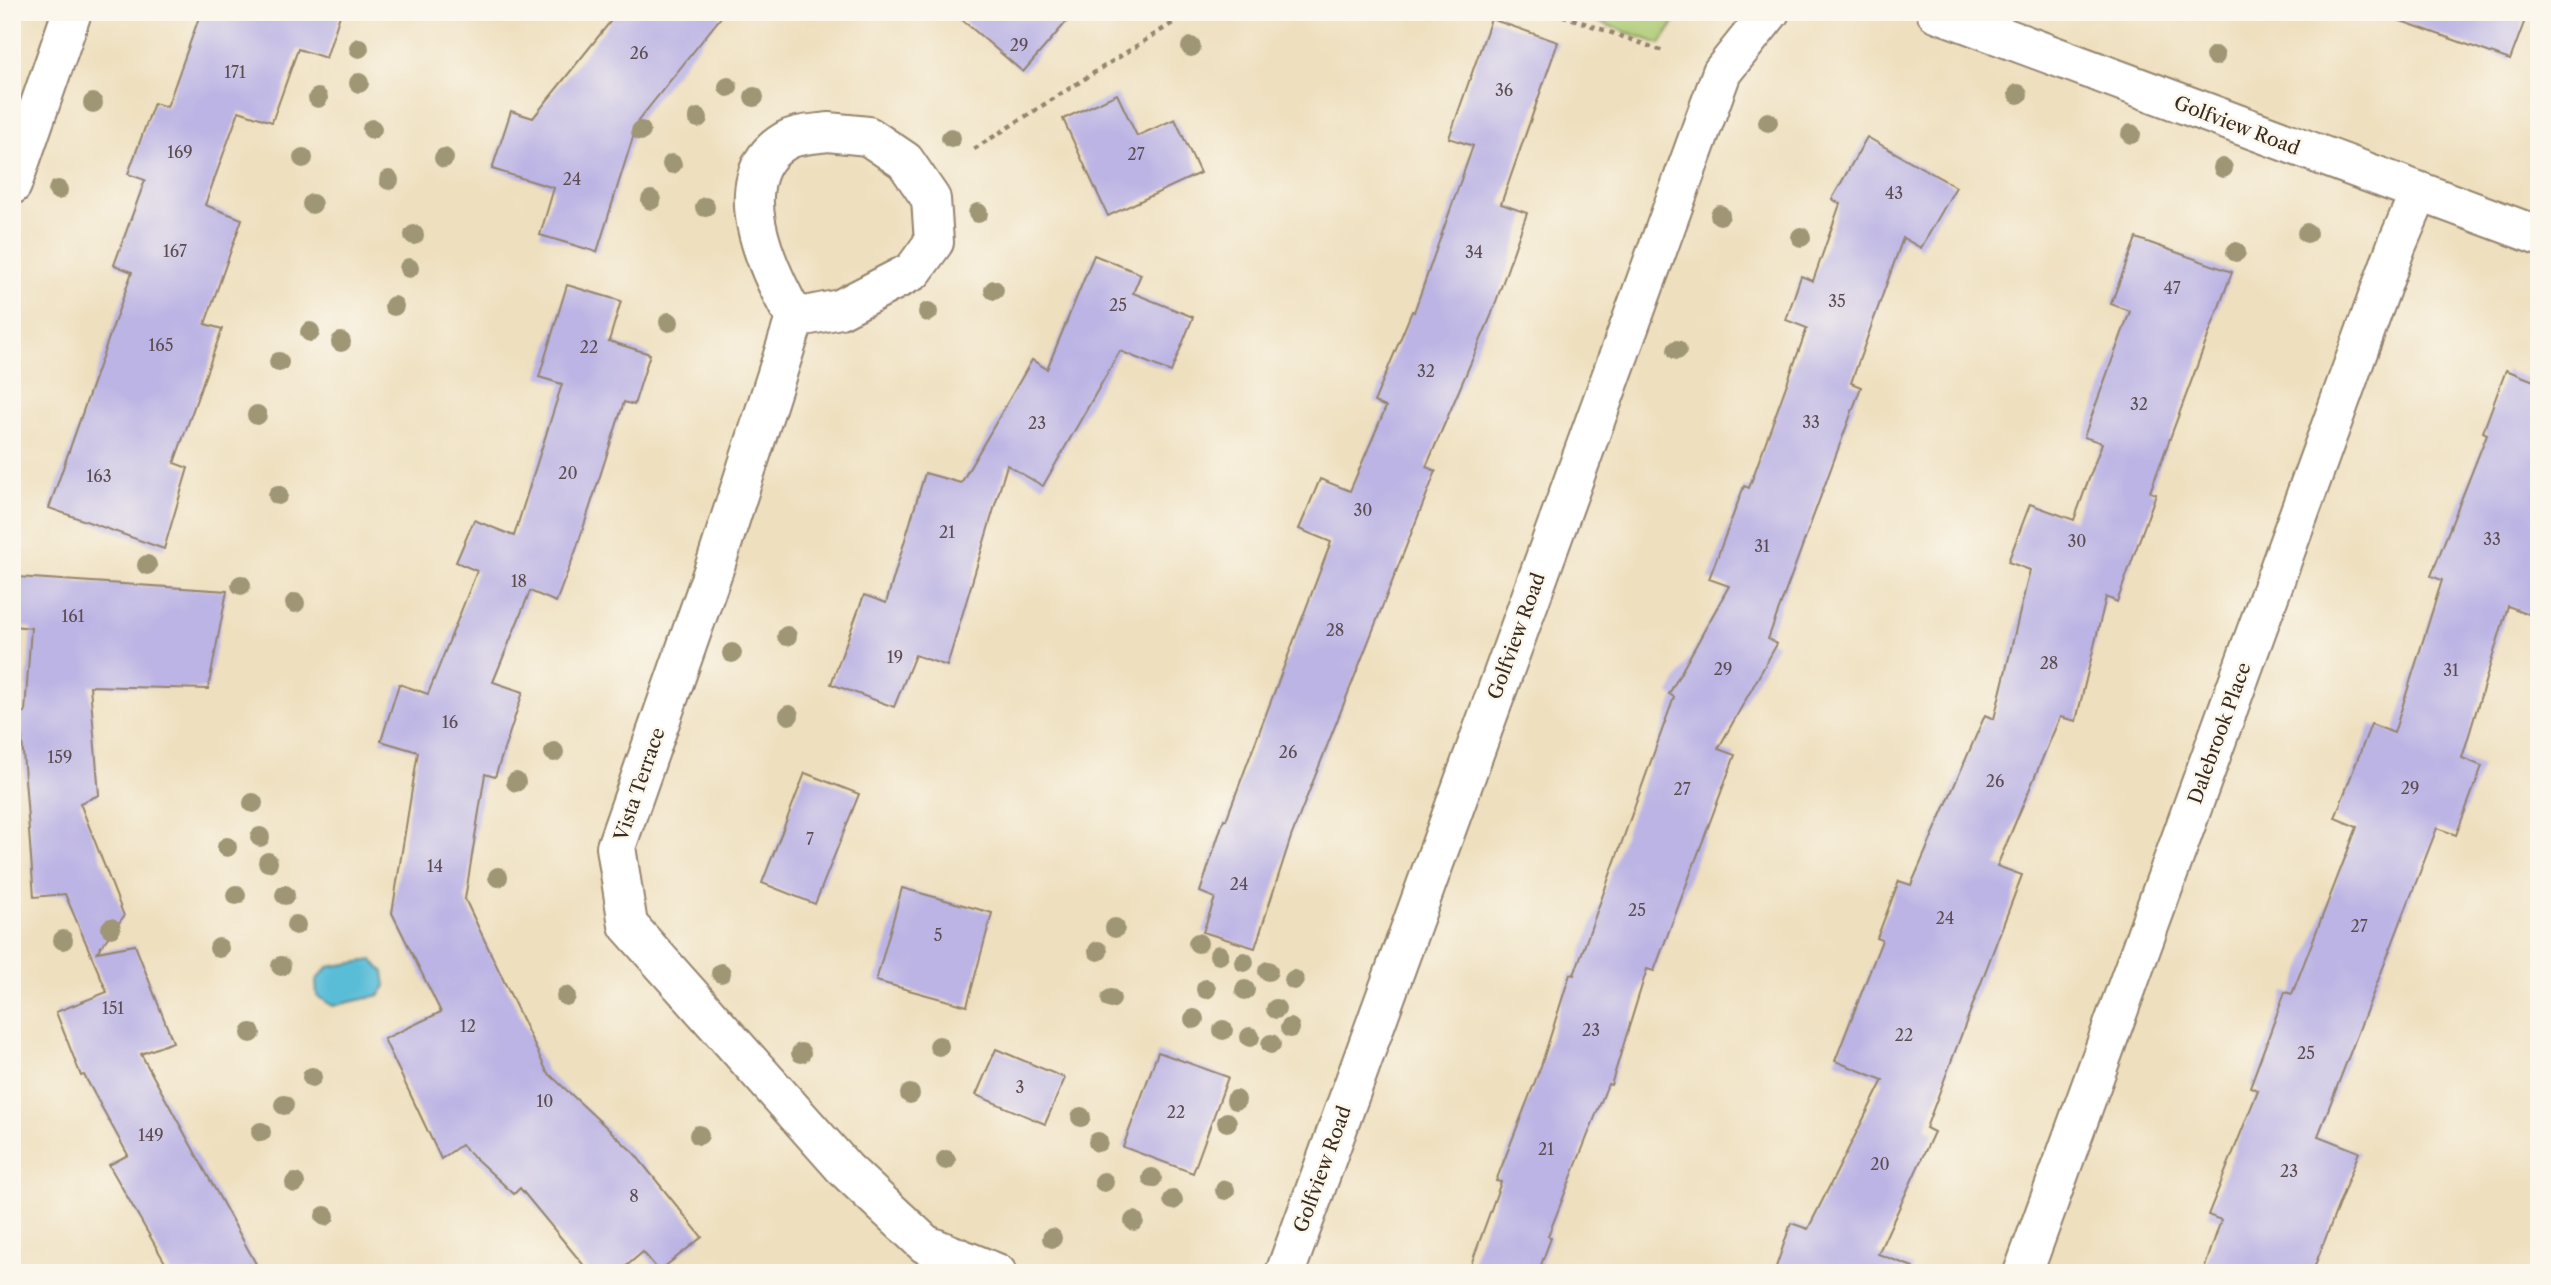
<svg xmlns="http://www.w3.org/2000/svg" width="2551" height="1285" font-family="'Libre Caslon Text',serif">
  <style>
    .green { fill: #abca72; stroke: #737a48; stroke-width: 2 }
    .water { fill: #5abdd8; stroke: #4a747b; stroke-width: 2 }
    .building { fill: #bbb4e4 }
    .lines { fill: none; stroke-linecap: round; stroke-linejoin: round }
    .minor-casing { stroke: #94846e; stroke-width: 42 }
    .path { stroke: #94846e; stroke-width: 4.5; stroke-dasharray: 5 5; stroke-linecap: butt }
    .minor { stroke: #fff; stroke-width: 38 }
    .tree { fill: #9e9674 }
    .labels { text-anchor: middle; stroke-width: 5; stroke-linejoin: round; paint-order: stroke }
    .number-label { font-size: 16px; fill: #5b4c50 }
    .street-label { font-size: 19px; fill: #3b2a1e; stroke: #fbf7ec }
  </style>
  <rect width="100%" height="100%" fill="#fbf7ec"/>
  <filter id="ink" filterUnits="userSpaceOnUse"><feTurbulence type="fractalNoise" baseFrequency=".0143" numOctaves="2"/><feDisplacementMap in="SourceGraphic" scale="14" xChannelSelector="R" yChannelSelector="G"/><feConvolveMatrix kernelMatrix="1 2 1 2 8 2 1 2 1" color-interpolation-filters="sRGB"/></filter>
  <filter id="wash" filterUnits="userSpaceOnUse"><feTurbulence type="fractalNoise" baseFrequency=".00686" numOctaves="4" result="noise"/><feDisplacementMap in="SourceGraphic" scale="28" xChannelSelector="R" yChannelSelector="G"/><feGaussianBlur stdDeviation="1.57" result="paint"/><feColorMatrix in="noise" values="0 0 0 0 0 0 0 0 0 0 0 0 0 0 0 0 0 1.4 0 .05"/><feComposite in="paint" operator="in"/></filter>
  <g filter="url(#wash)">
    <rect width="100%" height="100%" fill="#eedfbe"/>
    <polygon class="green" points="1571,12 1681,12 1660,44"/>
    <polygon class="water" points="372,960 384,972 386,986 380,995 333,1006 317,996 316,980 328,967"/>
    <g id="blocks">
      <g class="building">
        <polygon points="201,12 341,12 326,58 298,49 272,122 239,111 205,205 242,219 205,324 222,329 174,463 188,468 164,549 49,508 132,272 114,265 145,180 128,174 154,103 167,107"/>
        <polygon points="618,12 725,12 638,121 597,252 540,235 554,188 492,169 511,111 533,118"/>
        <polygon points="953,12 1075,12 1023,72"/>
        <polygon points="2394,12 2528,12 2510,60 2393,18"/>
        <polygon points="1491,19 1558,42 1501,204 1527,213 1491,316 1426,467 1436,471 1291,837 1255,948 1203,932 1215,898 1200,892 1224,819 1226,820 1331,542 1299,529 1320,479 1350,491 1386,407 1374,402 1412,311 1414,312 1473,146 1449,138"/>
        <polygon points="1117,94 1137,136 1175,119 1200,173 1108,216 1063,119"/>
        <polygon points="1867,137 1956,187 1921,248 1903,238 1851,383 1861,387 1768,639 1777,644 1718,749 1735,755 1654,971 1647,969 1611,1085 1608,1084 1548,1236 1551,1238 1538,1273 1468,1273 1501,1182 1496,1181 1541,1066 1570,974 1574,975 1674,697 1669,694 1729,586 1709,579 1744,486 1749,488 1807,328 1786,320 1801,276 1813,281 1840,204 1832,199"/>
        <polygon points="2136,238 2232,272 2150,492 2156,494 2117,602 2106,597 2076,721 2060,717 1997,866 2022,875 1926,1128 1934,1132 1878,1254 1913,1267 1912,1273 1774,1273 1791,1223 1808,1229 1883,1080 1835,1061 1882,940 1877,938 1899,881 1911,885 1985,715 1994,719 2030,570 2008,562 2030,504 2074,520 2102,443 2084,437 2130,311 2111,304"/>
        <polygon points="1094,255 1141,274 1133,293 1193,317 1171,372 1120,351 1043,486 1007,465 947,666 915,655 894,707 831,684 864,595 886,603 925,473 961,483 1032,360 1047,369"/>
        <polygon points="567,285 621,301 609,341 650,354 634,405 624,402 576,550 556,602 530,591 493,682 523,692 495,777 485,774 465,899 547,1072 634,1153 702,1237 659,1271 643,1252 618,1273 590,1273 520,1188 514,1194 461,1145 441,1159 384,1039 441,1012 392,913 418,752 381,741 399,684 428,694 477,571 456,562 474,520 514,536 562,384 539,377"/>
        <polygon points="2506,370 2539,383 2539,618 2508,606 2462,758 2482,766 2456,835 2437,828 2318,1136 2359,1152 2312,1273 2203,1273 2221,1220 2208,1215 2258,1090 2250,1087 2285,992 2292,994 2357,827 2335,818 2371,724 2394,733 2442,580 2431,576 2487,434 2483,432"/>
        <polygon points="17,577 227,591 208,689 90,686 99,795 80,803 124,916 97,952 135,945 173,1042 141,1054 261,1273 171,1273 109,1165 128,1155 84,1075 81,1076 56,1012 107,992 65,894 34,897 20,713 25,712 31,628 14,626"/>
        <polygon points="805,773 859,794 815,904 762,883"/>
        <polygon points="902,888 992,913 967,1006 876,981"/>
        <polygon points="996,1049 1065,1078 1045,1124 976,1095"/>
        <polygon points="1158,1052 1228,1077 1193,1173 1123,1147"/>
      </g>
    </g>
  </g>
  <g filter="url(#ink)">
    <use href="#blocks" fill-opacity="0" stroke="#94846e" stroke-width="2"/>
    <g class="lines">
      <g class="minor-casing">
        <g id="minor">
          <polyline points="1936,12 2539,236"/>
          <path d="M828,132L868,136L905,161L931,199L934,242L913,271L840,309L795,318C768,271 723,178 785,141C796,134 815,134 828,132Z"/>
          <polyline points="12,185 72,12"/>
          <polyline points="795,318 717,560 616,847 628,925 845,1169 925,1244 997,1273"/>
          <polyline points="1285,1273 1722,72 1770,12"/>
          <polyline points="2023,1273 2396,247 2419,193"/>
        </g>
      </g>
      <g class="path">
        <polyline points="1553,12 1663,51"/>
        <polyline points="974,149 1190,12"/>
      </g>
      <use href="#minor" class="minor"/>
    </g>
    <g class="tree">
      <circle cx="1191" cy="47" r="10"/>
      <circle cx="359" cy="48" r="10"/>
      <circle cx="2215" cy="56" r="10"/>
      <circle cx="359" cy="83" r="10"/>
      <circle cx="728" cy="87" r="10"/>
      <circle cx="2018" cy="94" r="10"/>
      <circle cx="754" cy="97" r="10"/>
      <circle cx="318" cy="98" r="10"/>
      <circle cx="93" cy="103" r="10"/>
      <circle cx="698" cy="118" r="10"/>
      <circle cx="1768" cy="122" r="10"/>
      <circle cx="372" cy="129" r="10"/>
      <circle cx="641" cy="131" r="10"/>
      <circle cx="2131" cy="134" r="10"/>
      <circle cx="951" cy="138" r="10"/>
      <circle cx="303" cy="158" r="10"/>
      <circle cx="444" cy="158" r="10"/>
      <circle cx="672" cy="164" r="10"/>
      <circle cx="2223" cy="168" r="10"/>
      <circle cx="389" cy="180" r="10"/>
      <circle cx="58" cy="190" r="10"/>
      <circle cx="651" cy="200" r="10"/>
      <circle cx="312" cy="204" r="10"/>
      <circle cx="705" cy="207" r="10"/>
      <circle cx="978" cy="213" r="10"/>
      <circle cx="1720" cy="215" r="10"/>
      <circle cx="2307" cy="233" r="10"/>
      <circle cx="414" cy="235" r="10"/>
      <circle cx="1801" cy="237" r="10"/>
      <circle cx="2236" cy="252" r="10"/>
      <circle cx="409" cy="268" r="10"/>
      <circle cx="994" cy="290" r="10"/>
      <circle cx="394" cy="306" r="10"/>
      <circle cx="928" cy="312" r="10"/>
      <circle cx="669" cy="322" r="10"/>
      <circle cx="310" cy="332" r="10"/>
      <circle cx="341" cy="342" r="10"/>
      <circle cx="1677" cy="350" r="10"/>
      <circle cx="279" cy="362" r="10"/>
      <circle cx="257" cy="415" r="10"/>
      <circle cx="278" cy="495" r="10"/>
      <circle cx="147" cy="565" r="10"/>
      <circle cx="241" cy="585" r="10"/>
      <circle cx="295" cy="603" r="10"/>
      <circle cx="787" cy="636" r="10"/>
      <circle cx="732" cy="653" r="10"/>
      <circle cx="789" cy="715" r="10"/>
      <circle cx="554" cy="752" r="10"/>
      <circle cx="516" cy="782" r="10"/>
      <circle cx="253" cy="803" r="10"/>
      <circle cx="260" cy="837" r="10"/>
      <circle cx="227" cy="847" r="10"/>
      <circle cx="268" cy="862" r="10"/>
      <circle cx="498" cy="877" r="10"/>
      <circle cx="236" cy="895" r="10"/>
      <circle cx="285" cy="895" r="10"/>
      <circle cx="296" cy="925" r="10"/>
      <circle cx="111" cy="928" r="10"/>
      <circle cx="1115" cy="928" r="10"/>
      <circle cx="63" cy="940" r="10"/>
      <circle cx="1198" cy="943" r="10"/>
      <circle cx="219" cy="948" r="10"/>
      <circle cx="1098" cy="951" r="10"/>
      <circle cx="1219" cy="955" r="10"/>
      <circle cx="1244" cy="962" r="10"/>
      <circle cx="281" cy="966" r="10"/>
      <circle cx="1268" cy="971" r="10"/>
      <circle cx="721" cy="973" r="10"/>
      <circle cx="1294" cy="980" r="10"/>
      <circle cx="1206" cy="989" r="10"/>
      <circle cx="1245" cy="990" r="10"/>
      <circle cx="566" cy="996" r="10"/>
      <circle cx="1111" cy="999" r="10"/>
      <circle cx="1276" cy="1009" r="10"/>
      <circle cx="1194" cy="1019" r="10"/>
      <circle cx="1290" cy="1028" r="10"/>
      <circle cx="1223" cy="1030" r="10"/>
      <circle cx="251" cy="1033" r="10"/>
      <circle cx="1250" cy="1037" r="10"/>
      <circle cx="1271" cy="1044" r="10"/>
      <circle cx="939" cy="1046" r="10"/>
      <circle cx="801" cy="1053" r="10"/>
      <circle cx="312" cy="1077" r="10"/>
      <circle cx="910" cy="1094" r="10"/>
      <circle cx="1236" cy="1100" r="10"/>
      <circle cx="284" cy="1105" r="10"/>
      <circle cx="1081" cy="1117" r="10"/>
      <circle cx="1227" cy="1122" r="10"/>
      <circle cx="261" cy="1132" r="10"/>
      <circle cx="699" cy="1135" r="10"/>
      <circle cx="1098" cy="1142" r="10"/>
      <circle cx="946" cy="1160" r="10"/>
      <circle cx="1152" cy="1178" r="10"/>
      <circle cx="1104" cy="1182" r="10"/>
      <circle cx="295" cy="1183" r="10"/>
      <circle cx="1225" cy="1190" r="10"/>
      <circle cx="1173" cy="1200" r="10"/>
      <circle cx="325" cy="1216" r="10"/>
      <circle cx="1134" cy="1221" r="10"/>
      <circle cx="1052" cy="1238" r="10"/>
    </g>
  </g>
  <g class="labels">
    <g class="number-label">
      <text x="1019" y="51">29</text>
      <text x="639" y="59">26</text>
      <text x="235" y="78">171</text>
      <text x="1504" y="96">36</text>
      <text x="180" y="158">169</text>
      <text x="1136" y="160">27</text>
      <text x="572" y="185">24</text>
      <text x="1894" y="199">43</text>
      <text x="175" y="257">167</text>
      <text x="1474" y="258">34</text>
      <text x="2172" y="294">47</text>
      <text x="1837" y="307">35</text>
      <text x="1118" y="311">25</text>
      <text x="161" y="351">165</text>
      <text x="589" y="353">22</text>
      <text x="1426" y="377">32</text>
      <text x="2139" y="410">32</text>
      <text x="1811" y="428">33</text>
      <text x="1037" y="429">23</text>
      <text x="568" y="479">20</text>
      <text x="99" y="482">163</text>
      <text x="1363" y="516">30</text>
      <text x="947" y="538">21</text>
      <text x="2492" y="545">33</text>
      <text x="2077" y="547">30</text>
      <text x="1762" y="552">31</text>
      <text x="519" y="587">18</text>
      <text x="73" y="622">161</text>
      <text x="1335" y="636">28</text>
      <text x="895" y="663">19</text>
      <text x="2049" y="669">28</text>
      <text x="1723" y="675">29</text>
      <text x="2451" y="676">31</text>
      <text x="450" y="728">16</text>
      <text x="1288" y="758">26</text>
      <text x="60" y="763">159</text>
      <text x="1995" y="787">26</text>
      <text x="2410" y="794">29</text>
      <text x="1682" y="795">27</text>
      <text x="810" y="845">7</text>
      <text x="435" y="872">14</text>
      <text x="1239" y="890">24</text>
      <text x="1637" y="916">25</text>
      <text x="1945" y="924">24</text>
      <text x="2359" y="932">27</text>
      <text x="938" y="941">5</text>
      <text x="113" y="1014">151</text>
      <text x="468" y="1032">12</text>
      <text x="1591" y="1036">23</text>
      <text x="1904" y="1041">22</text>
      <text x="2306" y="1059">25</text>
      <text x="1020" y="1093">3</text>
      <text x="545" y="1107">10</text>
      <text x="1176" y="1118">22</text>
      <text x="151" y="1141">149</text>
      <text x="1546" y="1155">21</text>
      <text x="1880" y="1170">20</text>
      <text x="2289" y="1177">23</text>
      <text x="634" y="1202">8</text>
    </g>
    <g class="street-label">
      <text transform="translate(2237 125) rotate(21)" y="7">Golfview Road</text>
      <text transform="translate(1516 636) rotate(-70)" y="7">Golfview Road</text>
      <text transform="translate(2219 733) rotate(-70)" y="7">Dalebrook Place</text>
      <text transform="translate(639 784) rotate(-71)" y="7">Vista Terrace</text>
      <text transform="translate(1322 1169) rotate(-70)" y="7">Golfview Road</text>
    </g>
  </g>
  <rect width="2551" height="1285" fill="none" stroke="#fbf7ec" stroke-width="42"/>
</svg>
